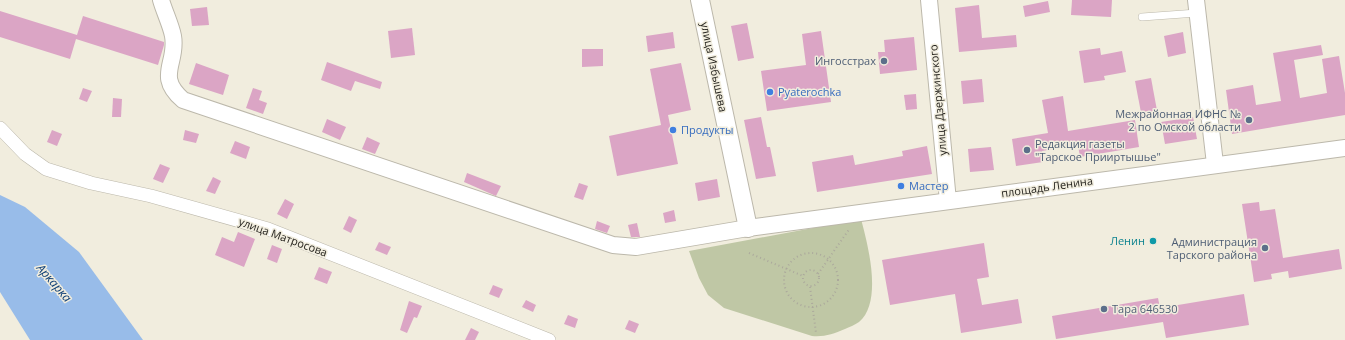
<svg xmlns="http://www.w3.org/2000/svg" width="1345" height="340" font-family="'Open Sans',sans-serif">
  <style>
    .green { fill: #bfc7a5 }
    .water { fill: #98bce9 }
    .building { fill: #dba5c5 }
    .lines { fill: none; stroke-linecap: round; stroke-linejoin: round }
    .service-casing { stroke: #bcb8ab; stroke-width: 8 }
    .minor-casing { stroke: #bcb8ab; stroke-width: 14 }
    .tertiary-casing { stroke: #bcb8ab; stroke-width: 18 }
    .secondary-casing { stroke: #bcb8ab; stroke-width: 20 }
    .path { stroke: #aba89c; stroke-width: 2; stroke-dasharray: 1 3; stroke-linecap: butt }
    .service { stroke: #fff; stroke-width: 7 }
    .minor { stroke: #fff; stroke-width: 13 }
    .tertiary { stroke: #fff; stroke-width: 16 }
    .secondary { stroke: #fff; stroke-width: 18 }
    .service-dot { fill: #5c6f8a; stroke: #f1edde; stroke-width: 1.5 }
    .shop-dot { fill: #3f7fe0; stroke: #f1edde; stroke-width: 1.5 }
    .culture-dot { fill: #0f9aa8; stroke: #f1edde; stroke-width: 1.5 }
    .labels { text-anchor: middle; stroke-width: 3; stroke-linejoin: round; paint-order: stroke }
    .service-label { font-size: 11px; fill: #4e5e75; stroke: #f1edde; text-anchor: end }
    .street-label { font-size: 11px; fill: #26241f; stroke: #f1edde }
    .shop-label { font-size: 11px; fill: #366cbe; stroke: #f1edde; text-anchor: start }
    .culture-label { font-size: 11px; fill: #0d838f; stroke: #f1edde; text-anchor: end }
    .water-label { font-size: 12px; font-style: italic; fill: #0f3f76; stroke: #f1edde }
  </style>
  <rect width="100%" height="100%" fill="#f1edde"/>
  <path class="green" d="M861,219C868,245 883,302 859,322C855,325 849,327 845,329C833,334 825,337 812,336L724,308L708,295L699,278L689,251Z"/>
  <polygon class="water" points="0,195 25,207 79,252 143,340 30,340 0,292"/>
  <g class="building">
    <polygon points="1072,0 1112,0 1111,17 1071,15"/>
    <polygon points="1048,1 1050,12 1025,17 1023,6"/>
    <polygon points="979,5 982,38 1016,35 1017,47 959,52 955,8"/>
    <polygon points="207,7 209,25 192,26 190,9"/>
    <polygon points="0,11 77,35 83,16 164,42 164,45 158,65 76,39 70,59 0,37"/>
    <polygon points="747,23 754,58 738,61 731,26"/>
    <polygon points="412,28 415,55 391,58 388,31"/>
    <polygon points="821,31 831,102 767,111 761,71 806,65 802,34"/>
    <polygon points="673,32 675,48 648,52 646,36"/>
    <polygon points="1183,32 1186,53 1168,57 1164,36"/>
    <polygon points="914,37 917,70 880,74 878,52 885,52 884,40"/>
    <polygon points="1321,45 1323,55 1294,60 1300,98 1327,93 1322,59 1339,56 1345,93 1345,115 1232,134 1226,90 1253,85 1256,105 1281,101 1273,53"/>
    <polygon points="1100,48 1101,55 1122,51 1126,72 1104,76 1105,80 1084,83 1079,51"/>
    <polygon points="582,49 603,49 603,66 582,67"/>
    <polygon points="327,62 382,82 380,89 355,81 351,91 321,80"/>
    <polygon points="196,63 229,75 223,95 189,84"/>
    <polygon points="681,63 691,110 668,115 678,164 617,176 609,136 661,125 650,69"/>
    <polygon points="1151,78 1158,116 1142,118 1135,81"/>
    <polygon points="982,79 984,102 963,104 961,81"/>
    <polygon points="83,88 92,91 87,102 79,99"/>
    <polygon points="253,88 262,91 259,100 267,103 263,114 246,108"/>
    <polygon points="916,94 917,109 906,110 904,95"/>
    <polygon points="1063,96 1068,131 1135,120 1139,147 1080,157 1078,145 1042,151 1043,162 1016,166 1012,139 1048,133 1042,100"/>
    <polygon points="113,98 122,99 121,117 112,117"/>
    <polygon points="761,117 767,147 770,147 776,176 756,179 744,120"/>
    <polygon points="1193,117 1197,139 1165,144 1161,122"/>
    <polygon points="327,119 346,127 340,140 322,132"/>
    <polygon points="52,130 62,134 57,146 47,142"/>
    <polygon points="185,130 199,134 196,143 183,140"/>
    <polygon points="367,137 380,143 375,154 362,149"/>
    <polygon points="235,141 250,147 246,159 230,153"/>
    <polygon points="927,146 932,174 817,192 812,162 853,155 855,165 903,156 902,151"/>
    <polygon points="991,147 994,170 970,172 968,149"/>
    <polygon points="160,164 170,168 163,183 153,179"/>
    <polygon points="467,173 501,186 496,196 464,182"/>
    <polygon points="213,177 221,181 215,194 206,191"/>
    <polygon points="717,179 720,197 698,201 695,183"/>
    <polygon points="579,183 588,186 583,200 574,197"/>
    <polygon points="285,199 294,204 287,219 277,214"/>
    <polygon points="1259,202 1260,211 1275,209 1283,258 1339,249 1342,269 1289,278 1288,271 1271,274 1272,279 1254,282 1242,204"/>
    <polygon points="674,210 676,221 665,223 663,213"/>
    <polygon points="349,216 357,220 351,233 343,229"/>
    <polygon points="597,221 610,226 607,233 595,229"/>
    <polygon points="637,223 640,237 631,237 628,225"/>
    <polygon points="238,232 255,239 244,267 215,255 222,237 234,242"/>
    <polygon points="379,242 391,247 387,255 375,250"/>
    <polygon points="984,243 989,277 977,279 982,305 1018,299 1022,323 961,333 955,294 890,305 882,260"/>
    <polygon points="272,245 282,249 277,263 267,259"/>
    <polygon points="319,267 332,272 327,284 314,279"/>
    <polygon points="493,285 503,289 499,298 489,294"/>
    <polygon points="1244,294 1249,325 1166,338 1163,322 1056,339 1052,316 1158,298 1160,308"/>
    <polygon points="526,300 536,305 533,312 522,307"/>
    <polygon points="409,301 422,306 417,318 414,317 407,333 400,330"/>
    <polygon points="568,315 578,319 575,328 564,324"/>
    <polygon points="629,320 639,324 635,333 625,329"/>
    <polygon points="471,328 479,332 475,340 465,340"/>
  </g>
  <g class="lines">
    <g class="service-casing">
      <polyline id="service" points="1142,17 1197,13"/>
    </g>
    <g class="minor-casing">
      <polyline id="minor" points="0,128 25,154 46,169 91,183 151,196 268,229 549,340"/>
    </g>
    <g class="tertiary-casing">
      <g id="tertiary">
        <path d="M161,0C164,11 171,25 173,36C178,63 155,76 183,100L613,245L636,247L748,228L1345,148"/>
        <polyline points="929,0 948,201"/>
        <polyline points="1196,0 1215,164"/>
      </g>
    </g>
    <g class="secondary-casing">
      <polyline id="secondary" points="700,0 748,228"/>
    </g>
    <g class="path">
      <circle cx="811" cy="280" r="27"/>
      <polyline points="749,253 803,276"/>
      <circle cx="811" cy="278" r="8"/>
      <polyline points="818,274 850,228"/>
      <polyline points="810,287 816,333"/>
    </g>
    <use href="#service" class="service"/>
    <use href="#minor" class="minor"/>
    <use href="#tertiary" class="tertiary"/>
    <use href="#secondary" class="secondary"/>
  </g>
  <g class="service-dot">
    <circle cx="884" cy="61" r="4"/>
    <circle cx="1249" cy="120" r="4"/>
    <circle cx="1027" cy="150" r="4"/>
    <circle cx="1265" cy="248" r="4"/>
    <circle cx="1104" cy="309" r="4"/>
  </g>
  <g class="shop-dot">
    <circle cx="770" cy="92" r="4"/>
    <circle cx="673" cy="130" r="4"/>
    <circle cx="901" cy="186" r="4"/>
  </g>
  <circle class="culture-dot" cx="1153" cy="241" r="4"/>
  <g class="labels">
    <g class="service-label">
      <text x="876" y="65">Ингосстрах</text>
      <text x="1241" y="118">Межрайонная ИФНС №<tspan x="1241" dy="13">2 по Омской области</tspan></text>
      <text x="1035" y="148" text-anchor="start">Редакция газеты<tspan x="1035" dy="13">"Тарское Прииртышье"</tspan></text>
      <text x="1257" y="246">Администрация<tspan x="1257" dy="13">Тарского района</tspan></text>
      <text x="1112" y="313" text-anchor="start">Тара 646530</text>
    </g>
    <g class="street-label">
      <text transform="translate(714 67) rotate(78)" y="4">улица Избышева</text>
      <text transform="translate(938 100) rotate(-95)" y="4">улица Дзержинского</text>
      <text transform="translate(1047 187) rotate(-8)" y="4">площадь Ленина</text>
      <text transform="translate(283 237) rotate(20)" y="4">улица Матросова</text>
    </g>
    <g class="shop-label">
      <text x="778" y="96">Pyaterochka</text>
      <text x="681" y="134">Продукты</text>
      <text x="909" y="190">Мастер</text>
    </g>
    <g class="culture-label">
      <text x="1145" y="245">Ленин</text>
    </g>
    <g class="water-label">
      <text transform="translate(54 283) rotate(49)" y="4">Аркарка</text>
    </g>
  </g>
</svg>
